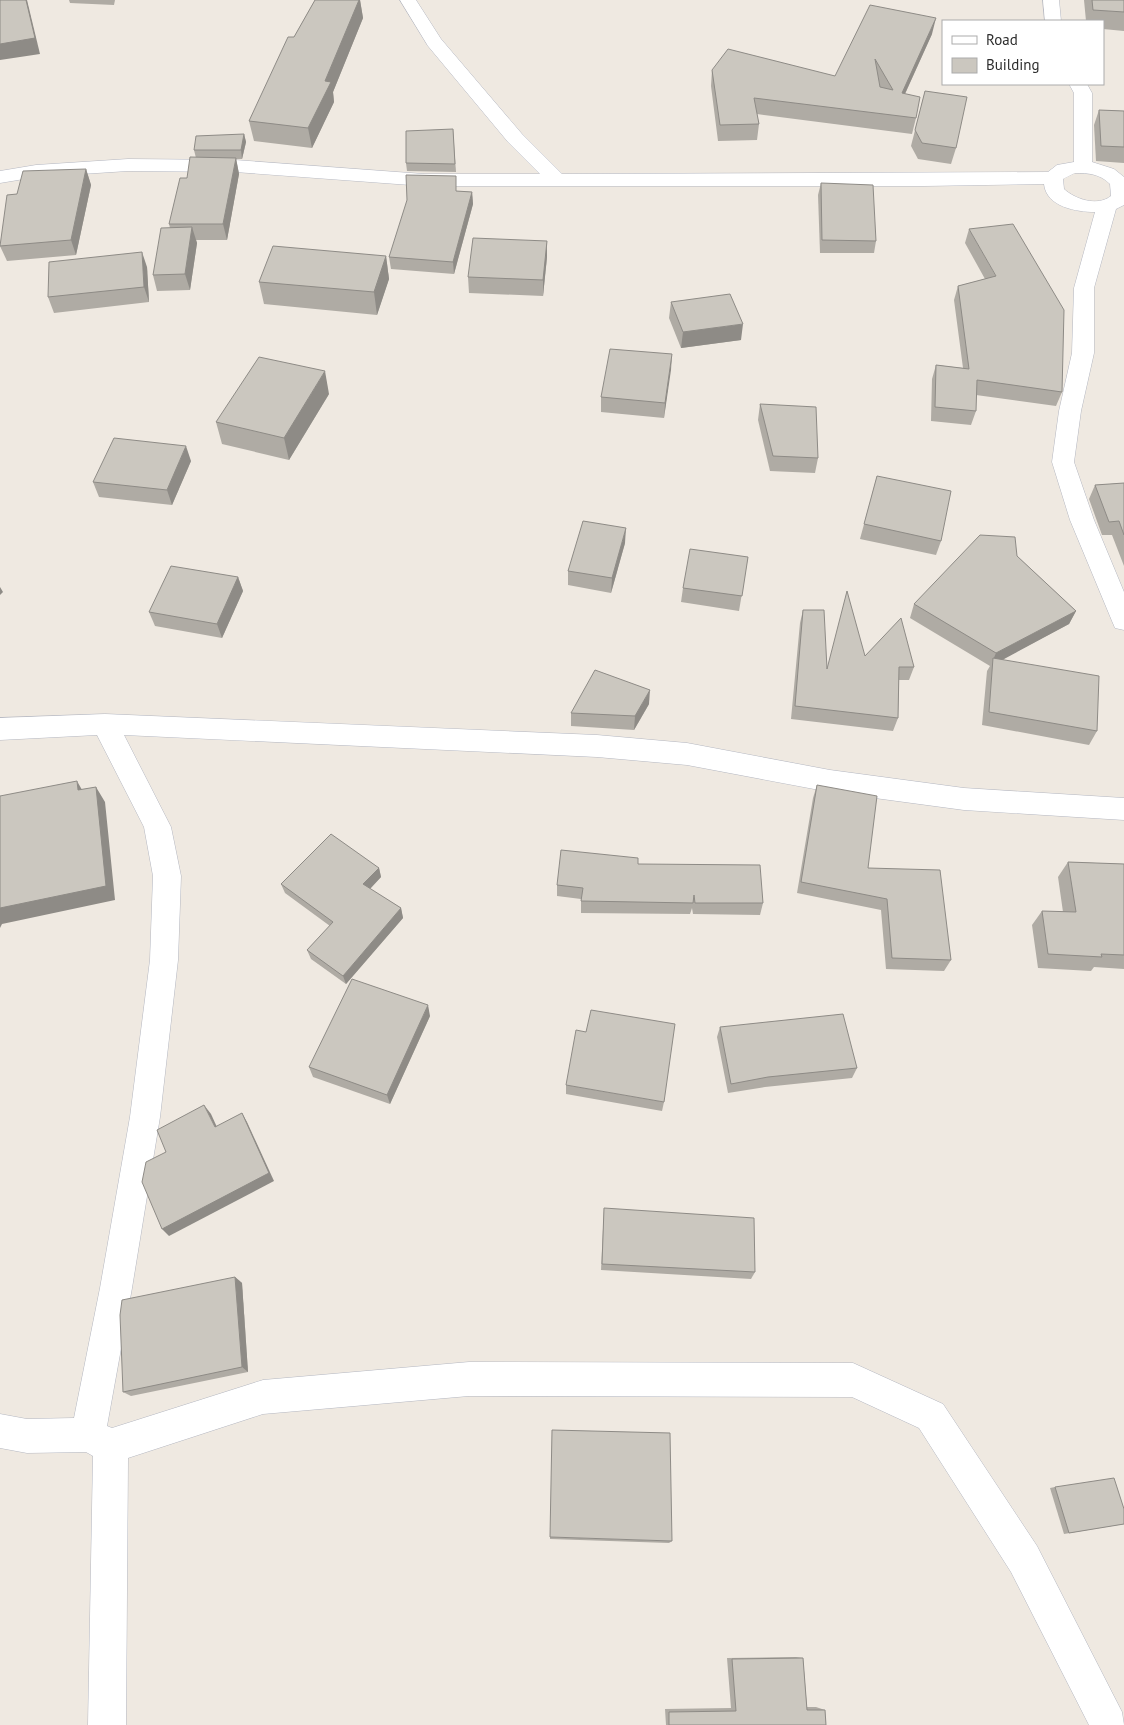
<svg xmlns="http://www.w3.org/2000/svg" width="1124" height="1725" font-family="'PT Sans',sans-serif">
  <style>
    .lines { fill: none; stroke-linecap: round; stroke-linejoin: round }
    .street-casing { stroke: #b4b7c1; stroke-width: 1 }
    .street { fill: #fff; fill-rule: evenodd }
    .wall { fill: #afaba4 }
    .shaded-wall { fill: #8e8b86 }
    .building { fill: #cbc7bf; stroke: #8e8b86; fill-rule: evenodd }
  </style>
  <rect width="100%" height="100%" fill="#efe9e1"/>
  <g class="lines">
    <g class="street-casing">
      <g id="street">
        <path d="M400,0H416L441,39L522,134L562,174L1048,172L1057,165L1074,162V93L1069,84H1087L1092,93V162L1114,169L1124,177V205L1116,209L1094,288V353L1081,411L1074,462L1094,520L1124,592V630L1115,628L1112,621L1070,520L1052,462L1059,411L1072,353L1074,288L1095,212C1077,212 1046,207 1044,184L924,186H424L235,172L128,171L36,177L0,183V171L36,165L128,159L235,160L424,174H540L508,142L428,46ZM1075,173C1089,173 1100,174 1110,184L1111,196C1097,207 1075,199 1064,189L1063,179Z"/>
        <polygon points="1043,0 1059,0 1061,21 1045,21"/>
        <polygon points="105,714 597,735 687,743 830,770 964,788 1124,798 1124,820 964,810 830,792 687,765 597,757 124,735 171,827 181,876 178,960 160,1117 132,1288 107,1426 112,1428 263,1380 469,1362 853,1363 943,1404 1037,1546 1122,1712 1124,1725 1089,1725 1011,1572 919,1428 852,1397 469,1396 263,1414 128,1458 126,1725 88,1725 93,1456 86,1452 27,1453 0,1448 0,1414 27,1419 74,1418 100,1288 130,1117 150,960 153,876 144,827 97,735 0,740 0,718"/>
      </g>
    </g>
    <use href="#street" class="street"/>
  </g>
  <g class="wall">
    <polygon points="69,0 115,0 114,5 70,3"/>
    <polygon points="315,0 360,0 363,18 333,92 334,102 312,148 254,141 249,121 294,37"/>
    <polygon points="1084,0 1124,0 1124,31 1103,29 1103,21 1086,21"/>
    <polygon points="932,34 905,94 916,118 912,134 757,114 759,124 757,140 718,141 711,86 712,70 835,76"/>
    <polygon points="925,91 956,148 951,164 918,159 911,146"/>
    <polygon points="1099,110 1124,111 1124,163 1096,161 1094,125"/>
    <polygon points="453,129 456,172 407,171 406,163"/>
    <polygon points="244,134 246,142 242,159 236,159 239,174 227,240 196,240 197,243 190,290 157,291 153,275 170,228 169,224 196,158 194,150"/>
    <polygon points="86,169 91,185 76,255 7,261 0,246"/>
    <polygon points="821,183 876,241 874,253 820,253 818,195"/>
    <polygon points="457,191 472,192 473,204 454,274 391,269 389,257"/>
    <polygon points="969,229 1062,392 1056,406 976,395 976,411 971,425 931,421 932,379 936,365 963,368 954,300 958,286 985,279 965,243"/>
    <polygon points="547,241 547,257 543,296 469,293 468,277"/>
    <polygon points="386,256 389,279 377,315 264,304 259,282"/>
    <polygon points="147,267 149,302 54,313 48,297"/>
    <polygon points="671,302 741,340 681,348 669,318"/>
    <polygon points="672,354 664,418 601,412 601,397"/>
    <polygon points="329,394 289,460 222,444 216,422"/>
    <polygon points="760,404 818,458 815,473 770,471 758,420"/>
    <polygon points="191,461 172,505 99,497 93,482"/>
    <polygon points="877,476 941,541 936,555 860,539"/>
    <polygon points="1124,483 1124,566 1112,535 1102,535 1089,499 1095,485"/>
    <polygon points="625,543 611,593 568,585 568,571"/>
    <polygon points="1017,556 1076,611 1069,624 1003,659 1097,731 1089,745 982,725 987,671 990,666 910,618 914,604"/>
    <polygon points="748,557 739,611 681,602 683,588"/>
    <polygon points="238,577 243,591 222,638 155,626 149,612"/>
    <polygon points="803,610 827,668 865,656 914,667 909,680 899,680 898,718 893,731 791,719 800,623"/>
    <polygon points="649,704 634,730 571,726 571,713"/>
    <polygon points="817,785 868,868 951,960 944,971 886,969 881,910 797,893 813,798"/>
    <polygon points="1068,862 1124,864 1124,969 1094,967 1091,971 1038,968 1032,925 1042,911 1063,912 1058,877"/>
    <polygon points="638,864 763,903 760,915 693,914 692,908 690,914 581,913 581,899 557,896 557,885"/>
    <polygon points="379,868 381,877 370,889 401,908 403,918 346,984 311,959 307,950 330,926 285,893 281,884"/>
    <polygon points="430,1016 390,1104 313,1077 309,1067"/>
    <polygon points="720,1027 857,1068 852,1078 765,1087 728,1093 717,1037"/>
    <polygon points="566,1085 664,1102 662,1111 566,1094"/>
    <polygon points="604,1208 755,1272 751,1279 601,1270"/>
    <polygon points="235,1277 242,1283 248,1372 131,1396 123,1392"/>
    <polygon points="1055,1487 1124,1524 1064,1534 1050,1488"/>
    <polygon points="550,1537 672,1541 669,1543 550,1539"/>
    <polygon points="796,1657 803,1658 807,1707 816,1707 825,1710 826,1725 666,1725 665,1709 731,1708 727,1658"/>
  </g>
  <g class="shaded-wall">
    <polygon points="26,0 27,0 40,54 0,60 0,44"/>
    <polygon points="359,0 360,0 363,18 333,92 334,102 312,148 308,128 325,81"/>
    <polygon points="936,18 932,34 898,109 902,93"/>
    <polygon points="244,134 246,142 242,159 241,150"/>
    <polygon points="236,158 239,174 227,240 223,224"/>
    <polygon points="86,169 91,185 76,255 71,240"/>
    <polygon points="472,192 473,204 454,274 453,262"/>
    <polygon points="192,227 197,243 190,290 185,274"/>
    <polygon points="547,241 547,257 543,296 543,280"/>
    <polygon points="142,252 147,267 149,302 144,287"/>
    <polygon points="386,256 389,279 377,315 374,292"/>
    <polygon points="743,324 741,340 681,348 683,332"/>
    <polygon points="672,354 671,370 664,418 665,403"/>
    <polygon points="325,371 329,394 289,460 284,438"/>
    <polygon points="186,446 191,461 172,505 167,490"/>
    <polygon points="626,528 625,543 611,593 612,578"/>
    <polygon points="238,577 243,591 222,638 217,624"/>
    <polygon points="0,587 3,592 0,595"/>
    <polygon points="1076,611 1069,624 993,665 993,660 996,653"/>
    <polygon points="650,690 649,704 634,730 635,716"/>
    <polygon points="77,781 86,797 78,790"/>
    <polygon points="96,787 105,802 115,900 2,924 0,928 0,908"/>
    <polygon points="379,868 381,877 366,893 363,884"/>
    <polygon points="401,908 403,918 346,984 343,976"/>
    <polygon points="428,1005 430,1016 390,1104 387,1095"/>
    <polygon points="204,1105 211,1114 221,1136 215,1127"/>
    <polygon points="242,1113 247,1122 274,1181 169,1236 162,1229"/>
    <polygon points="235,1277 242,1283 248,1372 242,1367"/>
  </g>
  <g class="building">
    <polygon points="0,0 26,0 35,38 0,44"/>
    <polygon points="315,0 359,0 325,81 331,82 308,128 249,121 288,37 294,37"/>
    <polygon points="1092,0 1124,0 1124,12 1093,10"/>
    <path d="M870,5L936,18L902,93L920,97L916,118L754,98L759,124L720,125L712,70L728,49L835,76ZM875,59L893,90L880,87Z"/>
    <polygon points="925,91 967,97 956,148 922,143 915,130"/>
    <polygon points="1099,110 1124,111 1124,147 1101,146"/>
    <polygon points="453,129 455,164 406,163 406,131"/>
    <polygon points="244,134 241,150 194,150 196,136"/>
    <polygon points="190,157 236,158 223,224 169,224 180,178 187,178"/>
    <polygon points="86,169 71,240 0,246 7,195 17,194 23,171"/>
    <polygon points="406,175 456,176 456,191 472,192 453,262 389,257 407,200"/>
    <polygon points="821,183 873,185 876,241 822,240"/>
    <polygon points="1013,224 1064,310 1062,392 977,380 976,411 935,407 936,365 969,369 958,286 996,276 969,229"/>
    <polygon points="192,227 185,274 153,275 161,228"/>
    <polygon points="473,238 547,241 543,280 468,277"/>
    <polygon points="273,246 386,256 374,292 259,282"/>
    <polygon points="142,252 144,287 48,297 49,262"/>
    <polygon points="730,294 743,324 683,332 671,302"/>
    <polygon points="610,349 672,354 665,403 601,397"/>
    <polygon points="259,357 325,371 284,438 216,422"/>
    <polygon points="760,404 816,407 818,458 773,456"/>
    <polygon points="114,438 186,446 167,490 93,482"/>
    <polygon points="877,476 951,491 941,541 864,524"/>
    <polygon points="1124,483 1124,535 1119,521 1109,522 1095,485"/>
    <polygon points="583,521 626,528 612,578 568,571"/>
    <polygon points="980,535 1015,537 1017,556 1076,611 996,653 914,604"/>
    <polygon points="690,549 748,557 742,596 683,588"/>
    <polygon points="171,566 238,577 217,624 149,612"/>
    <polygon points="847,591 865,656 901,618 914,667 899,667 898,718 795,706 803,610 824,610 827,669"/>
    <polygon points="993,658 1099,676 1097,731 989,712"/>
    <polygon points="595,670 650,690 635,716 571,713"/>
    <polygon points="77,781 78,790 96,787 106,886 0,908 0,796"/>
    <polygon points="817,785 877,796 868,868 940,870 951,960 892,958 887,899 801,882"/>
    <polygon points="331,834 379,868 363,884 401,908 343,976 307,950 333,922 281,884"/>
    <polygon points="561,850 638,858 638,864 760,865 763,903 695,903 694,895 693,903 581,901 583,888 557,885"/>
    <polygon points="1068,862 1124,864 1124,955 1101,954 1102,957 1048,954 1042,911 1076,912"/>
    <polygon points="352,979 428,1005 387,1095 309,1067"/>
    <polygon points="591,1010 675,1024 664,1102 566,1085 576,1030 586,1032"/>
    <polygon points="843,1014 857,1068 768,1077 731,1084 720,1027"/>
    <polygon points="204,1105 215,1127 242,1113 269,1173 162,1229 142,1182 146,1162 166,1152 157,1130"/>
    <polygon points="604,1208 754,1218 755,1272 602,1264"/>
    <polygon points="235,1277 242,1367 123,1392 120,1315 122,1300"/>
    <polygon points="552,1430 670,1433 672,1541 550,1537"/>
    <polygon points="1114,1478 1124,1509 1124,1524 1069,1533 1055,1487"/>
    <polygon points="803,1658 807,1710 825,1710 826,1725 669,1725 669,1712 736,1711 732,1659"/>
  </g>
  <rect x="942" y="20" width="162" height="65" fill="#ffffff" stroke="#ababab"/>
  <rect x="952" y="36" width="25" height="8" fill="#ffffff" stroke="#ababab"/>
  <text x="986" y="45" font-size="15" fill="#2e2e2e">Road</text>
  <rect x="952" y="58" width="25" height="15" fill="#cbc7bf" stroke="#ababab"/>
  <text x="986" y="70" font-size="15" fill="#2e2e2e">Building</text>
</svg>
